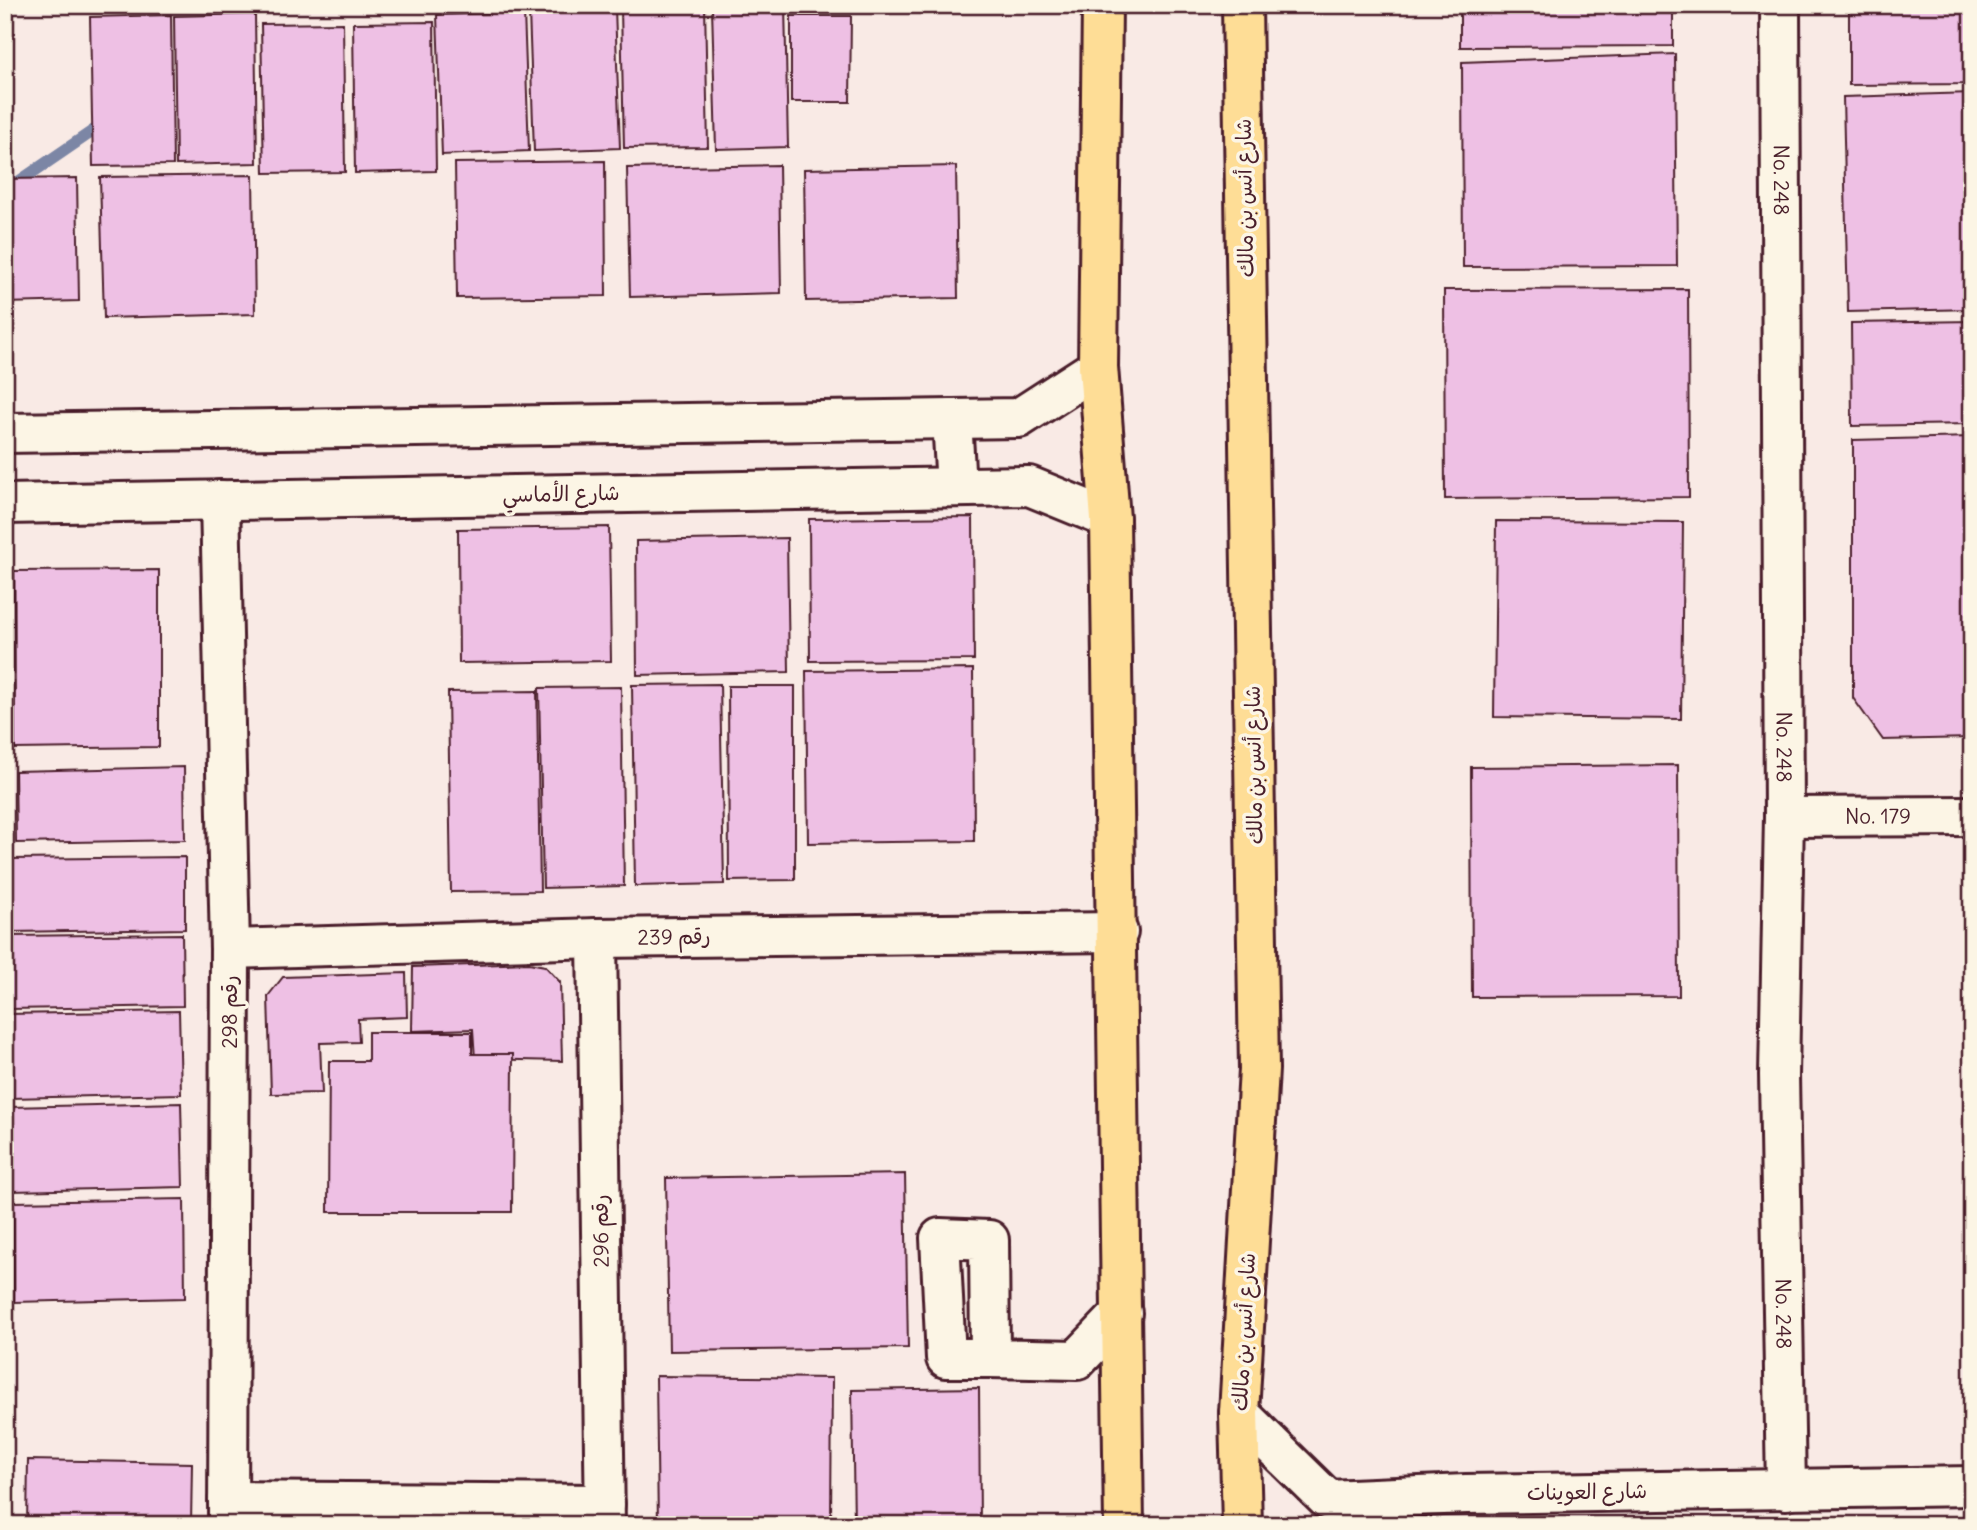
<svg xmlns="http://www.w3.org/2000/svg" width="1977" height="1530" font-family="Delius,'Playpen Sans Arabic',sans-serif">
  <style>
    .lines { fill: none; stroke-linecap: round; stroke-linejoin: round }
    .stream { stroke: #7c86a5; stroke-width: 12 }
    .building { fill: #eec0e4; stroke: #4a1f2b; stroke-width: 2 }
    .minor-casing { stroke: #4a1f2b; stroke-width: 44 }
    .major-casing { stroke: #4a1f2b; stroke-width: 44 }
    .minor { stroke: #fcf5e5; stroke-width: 38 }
    .major { stroke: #fedd96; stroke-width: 38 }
    .labels { text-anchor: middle; stroke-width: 7; stroke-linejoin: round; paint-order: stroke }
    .street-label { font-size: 21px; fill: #4a1f2b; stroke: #fcf5e5 }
  </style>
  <rect width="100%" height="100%" fill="#f9eae5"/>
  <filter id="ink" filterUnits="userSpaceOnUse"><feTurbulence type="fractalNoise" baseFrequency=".0143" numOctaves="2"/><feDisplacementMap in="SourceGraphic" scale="14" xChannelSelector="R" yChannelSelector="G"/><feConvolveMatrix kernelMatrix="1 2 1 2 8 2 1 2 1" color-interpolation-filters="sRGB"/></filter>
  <g filter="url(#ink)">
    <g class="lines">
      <g class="stream">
        <polyline points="226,26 247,5"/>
        <polyline points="11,187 106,122"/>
      </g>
    </g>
    <g class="building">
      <polygon points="785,5 788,147 716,149 712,7"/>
      <polygon points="1460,5 1673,5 1673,46 1460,47"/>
      <polygon points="1849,5 1972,5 1972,84 1849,85"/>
      <polygon points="705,6 708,147 624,148 621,8"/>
      <polygon points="615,8 620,148 534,151 529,11"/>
      <polygon points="524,12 529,151 442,155 437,15"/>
      <polygon points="255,14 257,163 176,165 174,16"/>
      <polygon points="171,15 173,165 93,166 90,17"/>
      <polygon points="791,16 851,16 850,102 791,102"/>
      <polygon points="434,22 436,171 355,173 353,23"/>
      <polygon points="343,23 345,172 264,173 261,24"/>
      <polygon points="1675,54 1677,266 1463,267 1462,62"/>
      <polygon points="1972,93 1972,309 1848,312 1843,97"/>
      <polygon points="605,161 606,296 457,298 455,163"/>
      <polygon points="779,165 781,293 630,297 627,168"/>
      <polygon points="956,166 958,298 806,301 804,169"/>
      <polygon points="253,175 255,314 104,318 100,177"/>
      <polygon points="77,178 79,301 5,303 5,179"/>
      <polygon points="1688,289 1689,497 1445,499 1444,290"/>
      <polygon points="1972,321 1972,424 1852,426 1851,323"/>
      <polygon points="1972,437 1972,738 1883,740 1853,698 1853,440"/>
      <polygon points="973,517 974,660 810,661 809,519"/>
      <polygon points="1496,521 1683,522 1681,719 1494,717"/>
      <polygon points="609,527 611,661 459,663 458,529"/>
      <polygon points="787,538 789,672 637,675 636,541"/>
      <polygon points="159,570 159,747 15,749 14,571"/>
      <polygon points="973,669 974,841 808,843 806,671"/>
      <polygon points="720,684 724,884 635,886 632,685"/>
      <polygon points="728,686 795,686 795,880 729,881"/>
      <polygon points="621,687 624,886 543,888 539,688"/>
      <polygon points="537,691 540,891 451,892 448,692"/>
      <polygon points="1678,765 1679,996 1472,997 1471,767"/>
      <polygon points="184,767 185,840 16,843 15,771"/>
      <polygon points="185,857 185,929 12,932 11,859"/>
      <polygon points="182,934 183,1006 10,1009 9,936"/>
      <polygon points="529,963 545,966 560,982 562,1061 475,1059 473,1029 412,1031 413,967"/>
      <polygon points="406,973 407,1017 358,1019 359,1042 320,1043 322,1093 271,1094 268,996 283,977"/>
      <polygon points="179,1011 181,1094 10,1098 8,1014"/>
      <polygon points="368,1032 472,1032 472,1054 513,1054 512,1212 328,1212 329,1061 368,1061"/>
      <polygon points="181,1103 183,1187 12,1191 10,1107"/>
      <polygon points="905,1174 908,1348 669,1351 666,1178"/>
      <polygon points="184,1199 185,1298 14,1302 13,1202"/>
      <polygon points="656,1376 832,1378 831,1522 658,1525"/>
      <polygon points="979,1388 980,1525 854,1525 852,1390"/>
      <polygon points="28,1460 192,1463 191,1525 27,1525"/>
      <polygon points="5,1461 7,1461 9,1525 5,1525"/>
      <polygon points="414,1515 414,1525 286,1525 286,1516"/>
    </g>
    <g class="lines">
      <g class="minor-casing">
        <g id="minor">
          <path id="s1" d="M1780,5L1784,817L1779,1075L1786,1490"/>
          <polyline points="952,419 956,487"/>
          <polyline points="5,433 1019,418 1098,367"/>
          <polyline points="220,500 230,949 228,1525"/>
          <polyline points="5,504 1029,486 1110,519"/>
          <path id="s2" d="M1784,817L1972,816"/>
          <polyline points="597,938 605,1525"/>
          <polyline points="230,949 597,938 1118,932"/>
          <polyline points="990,1358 946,1358 940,1238 989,1240 990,1358 1077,1360 1122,1313"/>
          <polyline points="1239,1413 1328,1500 1466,1494 1972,1486"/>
          <polyline points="228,1501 605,1504"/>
        </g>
      </g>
      <g class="major-casing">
        <g id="major">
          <polyline points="1102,5 1098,367 1110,519 1124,1525"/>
          <polyline points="1242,5 1259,1069 1239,1413 1242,1525"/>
        </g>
      </g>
      <use href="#minor" class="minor"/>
      <use href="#major" class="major"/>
    </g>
  </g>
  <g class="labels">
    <g class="street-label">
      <text dy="7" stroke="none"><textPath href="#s1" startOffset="175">No. 248</textPath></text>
      <text transform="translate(1245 198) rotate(-91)" y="7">شارع أنس بن مالك</text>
      <text transform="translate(561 494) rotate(-1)" y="7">شارع الأماسي</text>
      <text dy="7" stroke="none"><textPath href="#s1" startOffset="742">No. 248</textPath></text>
      <text transform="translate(1254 765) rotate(-91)" y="7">شارع أنس بن مالك</text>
      <text dy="7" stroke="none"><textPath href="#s2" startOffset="94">No. 179</textPath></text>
      <text transform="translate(674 937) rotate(-1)" y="7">رقم 239</text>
      <text transform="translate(230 1012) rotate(-90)" y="7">رقم 298</text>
      <text transform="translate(601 1231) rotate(-91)" y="7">رقم 296</text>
      <text dy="7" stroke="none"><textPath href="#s1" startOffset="1309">No. 248</textPath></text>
      <text transform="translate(1244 1332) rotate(-87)" y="7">شارع أنس بن مالك</text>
      <text transform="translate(1587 1492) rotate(-1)" y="7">شارع العوينات</text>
    </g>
  </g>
  <rect width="1977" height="1530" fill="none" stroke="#fcf5e5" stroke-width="28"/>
  <rect x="14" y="14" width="1949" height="1502" fill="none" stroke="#4a1f2b" stroke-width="2.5" filter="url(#ink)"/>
</svg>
